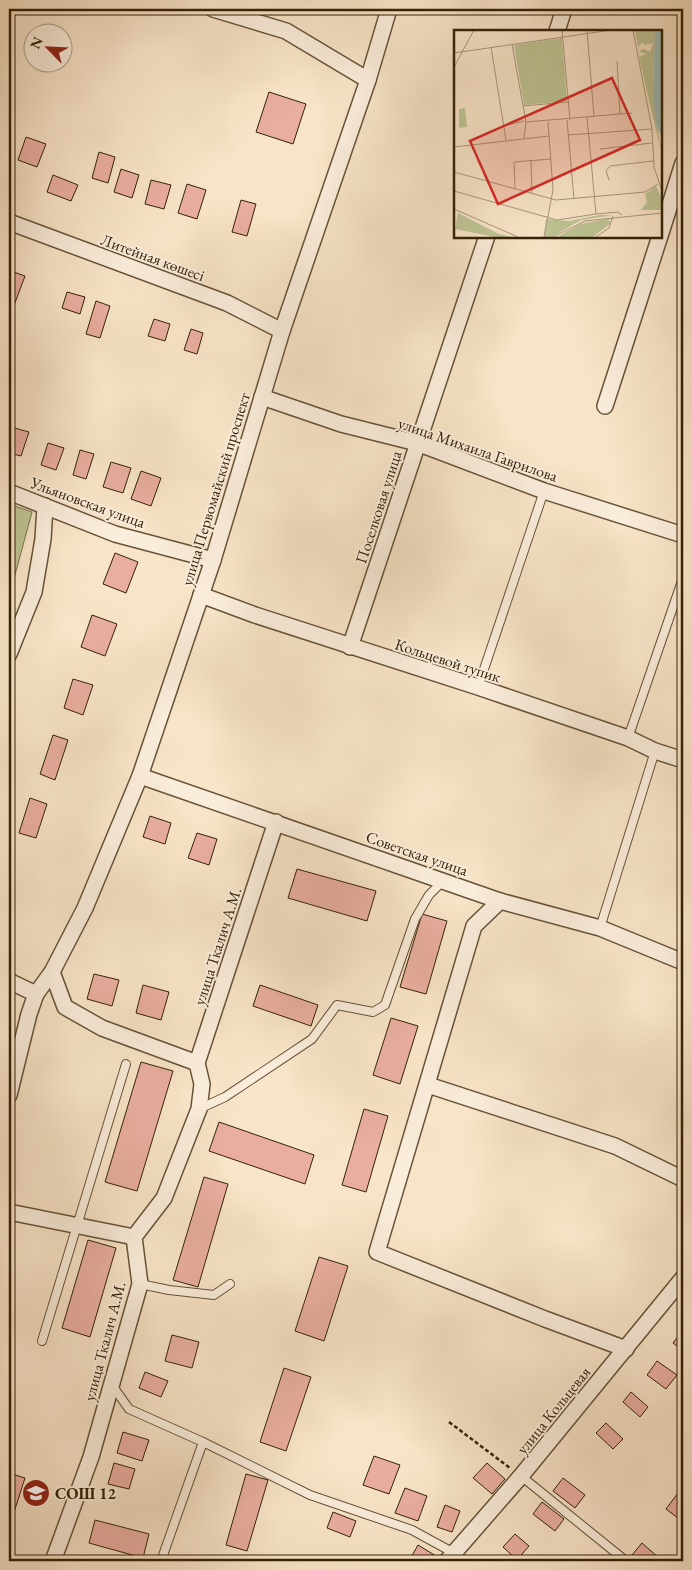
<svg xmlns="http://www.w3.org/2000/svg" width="692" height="1570" font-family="'EB Garamond',serif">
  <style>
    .green { fill: #bec495; stroke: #7a724e }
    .building { fill: #e9aea1; stroke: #352107 }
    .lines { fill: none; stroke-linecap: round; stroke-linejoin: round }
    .lane-casing { stroke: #665237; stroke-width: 10 }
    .street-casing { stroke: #665237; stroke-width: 18 }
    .path { stroke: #352107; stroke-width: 2.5; stroke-dasharray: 4 2.5; stroke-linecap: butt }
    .lane { stroke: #faeddb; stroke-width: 8 }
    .street { stroke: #faeddb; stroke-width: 15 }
    .labels { text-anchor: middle; stroke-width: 4; stroke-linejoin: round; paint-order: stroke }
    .street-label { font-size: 16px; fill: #352107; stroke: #faeddb }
    .poi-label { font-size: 16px; font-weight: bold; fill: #352107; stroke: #faeddb; text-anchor: start }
    .inset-road { fill: none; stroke: #aa967b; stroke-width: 1 }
    .view { fill: #d62828; fill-opacity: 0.15; stroke: #d62828; stroke-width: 2.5 }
    .inset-edge { fill: none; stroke: #352107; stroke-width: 2.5 }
  </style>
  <rect width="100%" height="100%" fill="#f8e4c8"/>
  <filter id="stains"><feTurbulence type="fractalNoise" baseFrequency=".004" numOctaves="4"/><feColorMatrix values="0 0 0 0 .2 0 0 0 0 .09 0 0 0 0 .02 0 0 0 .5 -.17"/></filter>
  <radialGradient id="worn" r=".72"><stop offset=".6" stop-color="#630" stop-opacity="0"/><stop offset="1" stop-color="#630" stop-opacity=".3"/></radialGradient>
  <polygon class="green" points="9,504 32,512 9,597"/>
  <g class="building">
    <polygon points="269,92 306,104 293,144 256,132"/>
    <polygon points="26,137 46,144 37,167 18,160"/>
    <polygon points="99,152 115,157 108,183 92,178"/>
    <polygon points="121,169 139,175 132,198 114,192"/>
    <polygon points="53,175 78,185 71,201 47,192"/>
    <polygon points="151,180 171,185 164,209 145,204"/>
    <polygon points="187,184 206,190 197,219 178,213"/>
    <polygon points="241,200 256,204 247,236 232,232"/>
    <polygon points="11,271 25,276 13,308 9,306 9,277"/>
    <polygon points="67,292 85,297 80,314 62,308"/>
    <polygon points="96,301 110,306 100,338 86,334"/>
    <polygon points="154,319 170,324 165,341 148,336"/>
    <polygon points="191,329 203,333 197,354 184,350"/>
    <polygon points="9,401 14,402 9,420"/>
    <polygon points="11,427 29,432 21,456 9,453 9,435"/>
    <polygon points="48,443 64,448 56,470 41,465"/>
    <polygon points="80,450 94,454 86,479 73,475"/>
    <polygon points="111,462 131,468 123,493 103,487"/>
    <polygon points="141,471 161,478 151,506 131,499"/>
    <polygon points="115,553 138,562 126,593 103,584"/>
    <polygon points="92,615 117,624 105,656 81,647"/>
    <polygon points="73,679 93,685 83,715 64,708"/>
    <polygon points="53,735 68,740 55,780 40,774"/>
    <polygon points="30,798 47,804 36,838 19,833"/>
    <polygon points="150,816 171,823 165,844 143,837"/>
    <polygon points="197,833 217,839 209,865 188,858"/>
    <polygon points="297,869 376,891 367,921 288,898"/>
    <polygon points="422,914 447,921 426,994 400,987"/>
    <polygon points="94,974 119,980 112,1006 87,999"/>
    <polygon points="143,985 169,992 161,1020 136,1013"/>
    <polygon points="260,985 318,1005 311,1026 253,1006"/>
    <polygon points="391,1018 418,1026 400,1084 373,1075"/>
    <polygon points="141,1062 173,1071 137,1191 105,1182"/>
    <polygon points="364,1109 388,1116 366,1192 342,1185"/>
    <polygon points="219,1122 314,1155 305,1184 209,1151"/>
    <polygon points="204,1177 228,1184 198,1287 173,1280"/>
    <polygon points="88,1240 116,1248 90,1337 62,1328"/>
    <polygon points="319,1257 348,1266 324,1341 295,1331"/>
    <polygon points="683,1330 683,1351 673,1343"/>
    <polygon points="172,1335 199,1342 192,1368 165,1361"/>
    <polygon points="657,1361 677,1375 666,1389 647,1375"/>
    <polygon points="284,1368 311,1377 286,1451 260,1442"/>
    <polygon points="145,1372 168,1381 161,1397 139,1388"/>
    <polygon points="631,1392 648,1407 640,1417 623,1402"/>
    <polygon points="606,1423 623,1439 613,1449 596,1433"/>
    <polygon points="123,1432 149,1440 142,1461 117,1453"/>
    <polygon points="374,1456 400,1465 389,1494 363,1485"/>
    <polygon points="114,1463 135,1469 129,1489 108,1484"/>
    <polygon points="487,1463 505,1479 492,1494 473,1478"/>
    <polygon points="9,1473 25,1478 9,1528"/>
    <polygon points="246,1474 268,1480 247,1551 226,1545"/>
    <polygon points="563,1478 585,1495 575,1508 553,1491"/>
    <polygon points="405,1488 427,1496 418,1521 395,1513"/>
    <polygon points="681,1489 683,1491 683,1522 666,1509"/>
    <polygon points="542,1502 564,1519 555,1531 533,1514"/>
    <polygon points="445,1505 460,1511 452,1532 437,1527"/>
    <polygon points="333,1512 356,1521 350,1537 327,1528"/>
    <polygon points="95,1520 149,1534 143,1558 89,1543"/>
    <polygon points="515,1534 529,1546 517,1560 503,1547"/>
    <polygon points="642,1543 659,1558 656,1561 639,1561 632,1555"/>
    <polygon points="418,1545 436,1556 433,1561 409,1561"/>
  </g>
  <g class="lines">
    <g class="lane-casing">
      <g id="lane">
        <polyline points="478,687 544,491"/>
        <polyline points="628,738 683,578"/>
        <polyline points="600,928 655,751"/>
        <polyline points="199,1109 225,1097 312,1039 337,1005 373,1012 385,1005 415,919 429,895 443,881"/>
        <polyline points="140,1284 169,1290 214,1295 230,1284"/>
        <polyline points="42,1341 126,1064"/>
        <polyline points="112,1385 129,1409 203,1442 310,1495 412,1530 454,1553"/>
        <polyline points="521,1476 626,1561"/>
        <polyline points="161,1561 203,1442"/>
      </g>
    </g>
    <g class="street-casing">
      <g id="street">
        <polyline points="213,9 286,31 368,80"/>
        <polyline points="557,31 564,9"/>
        <polyline points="9,222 227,303 282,331"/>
        <polyline points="661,233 683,163"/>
        <polyline points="262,397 341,424 417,443 544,491 683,535"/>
        <polyline points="605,406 660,236"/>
        <polyline points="9,492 115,534 213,560"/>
        <polyline points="201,595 255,615 478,687 628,738 655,751 683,760"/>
        <polyline points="350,647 487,236"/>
        <polyline points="9,654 34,592 43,539 45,506"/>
        <polyline points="140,776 500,901 600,928 683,962"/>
        <polyline points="500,901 474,926 377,1252 545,1319 626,1349"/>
        <polyline points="52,972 65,1007 102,1028 197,1063"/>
        <polyline points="9,981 36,994 52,972 85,908 140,776 213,560 282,331 368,80 389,9"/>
        <polyline points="428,1085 615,1146 683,1179"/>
        <polyline points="9,1095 29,1014 36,994"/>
        <polyline points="9,1212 134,1237"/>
        <polyline points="53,1561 91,1457 140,1284 134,1237 164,1198 199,1109 202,1084 197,1063 276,822"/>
        <polyline points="447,1561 521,1476 683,1278"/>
      </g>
    </g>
    <polyline class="path" points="449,1422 510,1468"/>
    <use href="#lane" class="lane"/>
    <use href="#street" class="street"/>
  </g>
  <defs>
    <g id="school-disc" transform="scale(1.4375)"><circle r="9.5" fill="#8f2418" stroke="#faeddb"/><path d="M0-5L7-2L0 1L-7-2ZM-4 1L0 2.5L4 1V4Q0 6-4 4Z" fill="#fff"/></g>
  </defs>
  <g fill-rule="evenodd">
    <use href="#school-disc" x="36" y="1493"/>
  </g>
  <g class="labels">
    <g class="street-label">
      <text transform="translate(153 257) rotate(20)" y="6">Литейная көшесі</text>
      <text transform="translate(478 449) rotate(19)" y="6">улица Михаила Гаврилова</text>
      <text transform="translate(215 489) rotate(-73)" y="6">улица Первомайский проспект</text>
      <text transform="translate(88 502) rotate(20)" y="6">Ульяновская улица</text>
      <text transform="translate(378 507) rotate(-72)" y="6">Поселковая улица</text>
      <text transform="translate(448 660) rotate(18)" y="6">Кольцевой тупик</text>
      <text transform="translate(417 853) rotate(19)" y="6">Советская улица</text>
      <text transform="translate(217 946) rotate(-72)" y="6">улица Ткалич А.М.</text>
      <text transform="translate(104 1341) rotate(-75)" y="6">улица Ткалич А.М.</text>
      <text transform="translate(553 1410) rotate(-51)" y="6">улица Кольцевая</text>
    </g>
    <g class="poi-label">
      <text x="55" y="1499">СОШ 12</text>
    </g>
  </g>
  <g transform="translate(454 30)">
    <rect width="208" height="208" fill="#f8e4c8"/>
    <path d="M201,0L199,64L207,121L185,27L192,24L184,21L190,19L196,22L199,13L190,15L189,12L184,17L181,1ZM108,8L113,71L70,75L60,15ZM11,78L13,97L5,98V79ZM202,156L207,167V180H187L193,172L191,164ZM4,183L45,204L58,207H41L1,199ZM146,185H159L127,190L98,207H90L92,189L115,191ZM154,189L157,193L139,207H103L126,194Z" fill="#bec495"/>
    <path d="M201,0H207V106L202,93L199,64Z" fill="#9dbeb8"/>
    <path class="inset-road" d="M108,0L116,90M133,0L140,87M179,0L198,99L200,137L208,161M58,14L72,92M37,17L52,110M0,23L157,0M163,31L166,84M0,37L20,0M69,76L114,72M133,87L142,184M113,90L120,169M72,92L178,83M49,96L70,91M114,105L198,99M70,108L72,92M0,117L95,106M146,119L198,113M77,130L78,163M0,142L102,170L191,162L204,154M155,150L152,141L156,136L199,131M61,159L60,132L97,129M0,161L103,190L142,184L164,182L168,185M0,179L64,207M90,207L99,160L94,92M99,207L131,191L208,183M142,207L155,198L159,186"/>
    <path class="view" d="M158,48L186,110L44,174L16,111Z"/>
    <rect width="208" height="208" class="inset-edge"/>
  </g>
  <rect width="692" height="1570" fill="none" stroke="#f8e4c8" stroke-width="30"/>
  <rect x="10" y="10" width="672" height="1550" fill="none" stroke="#352107" stroke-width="2.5"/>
  <rect x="15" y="15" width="662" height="1540" fill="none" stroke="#352107"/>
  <g transform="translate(48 48) rotate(294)"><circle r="24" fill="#faeddb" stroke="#ab9b86"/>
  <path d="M0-4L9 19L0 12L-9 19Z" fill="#8f2418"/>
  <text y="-8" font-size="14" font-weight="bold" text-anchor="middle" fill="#352107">N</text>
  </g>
  <rect width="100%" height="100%" filter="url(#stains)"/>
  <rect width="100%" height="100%" fill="url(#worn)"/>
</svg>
